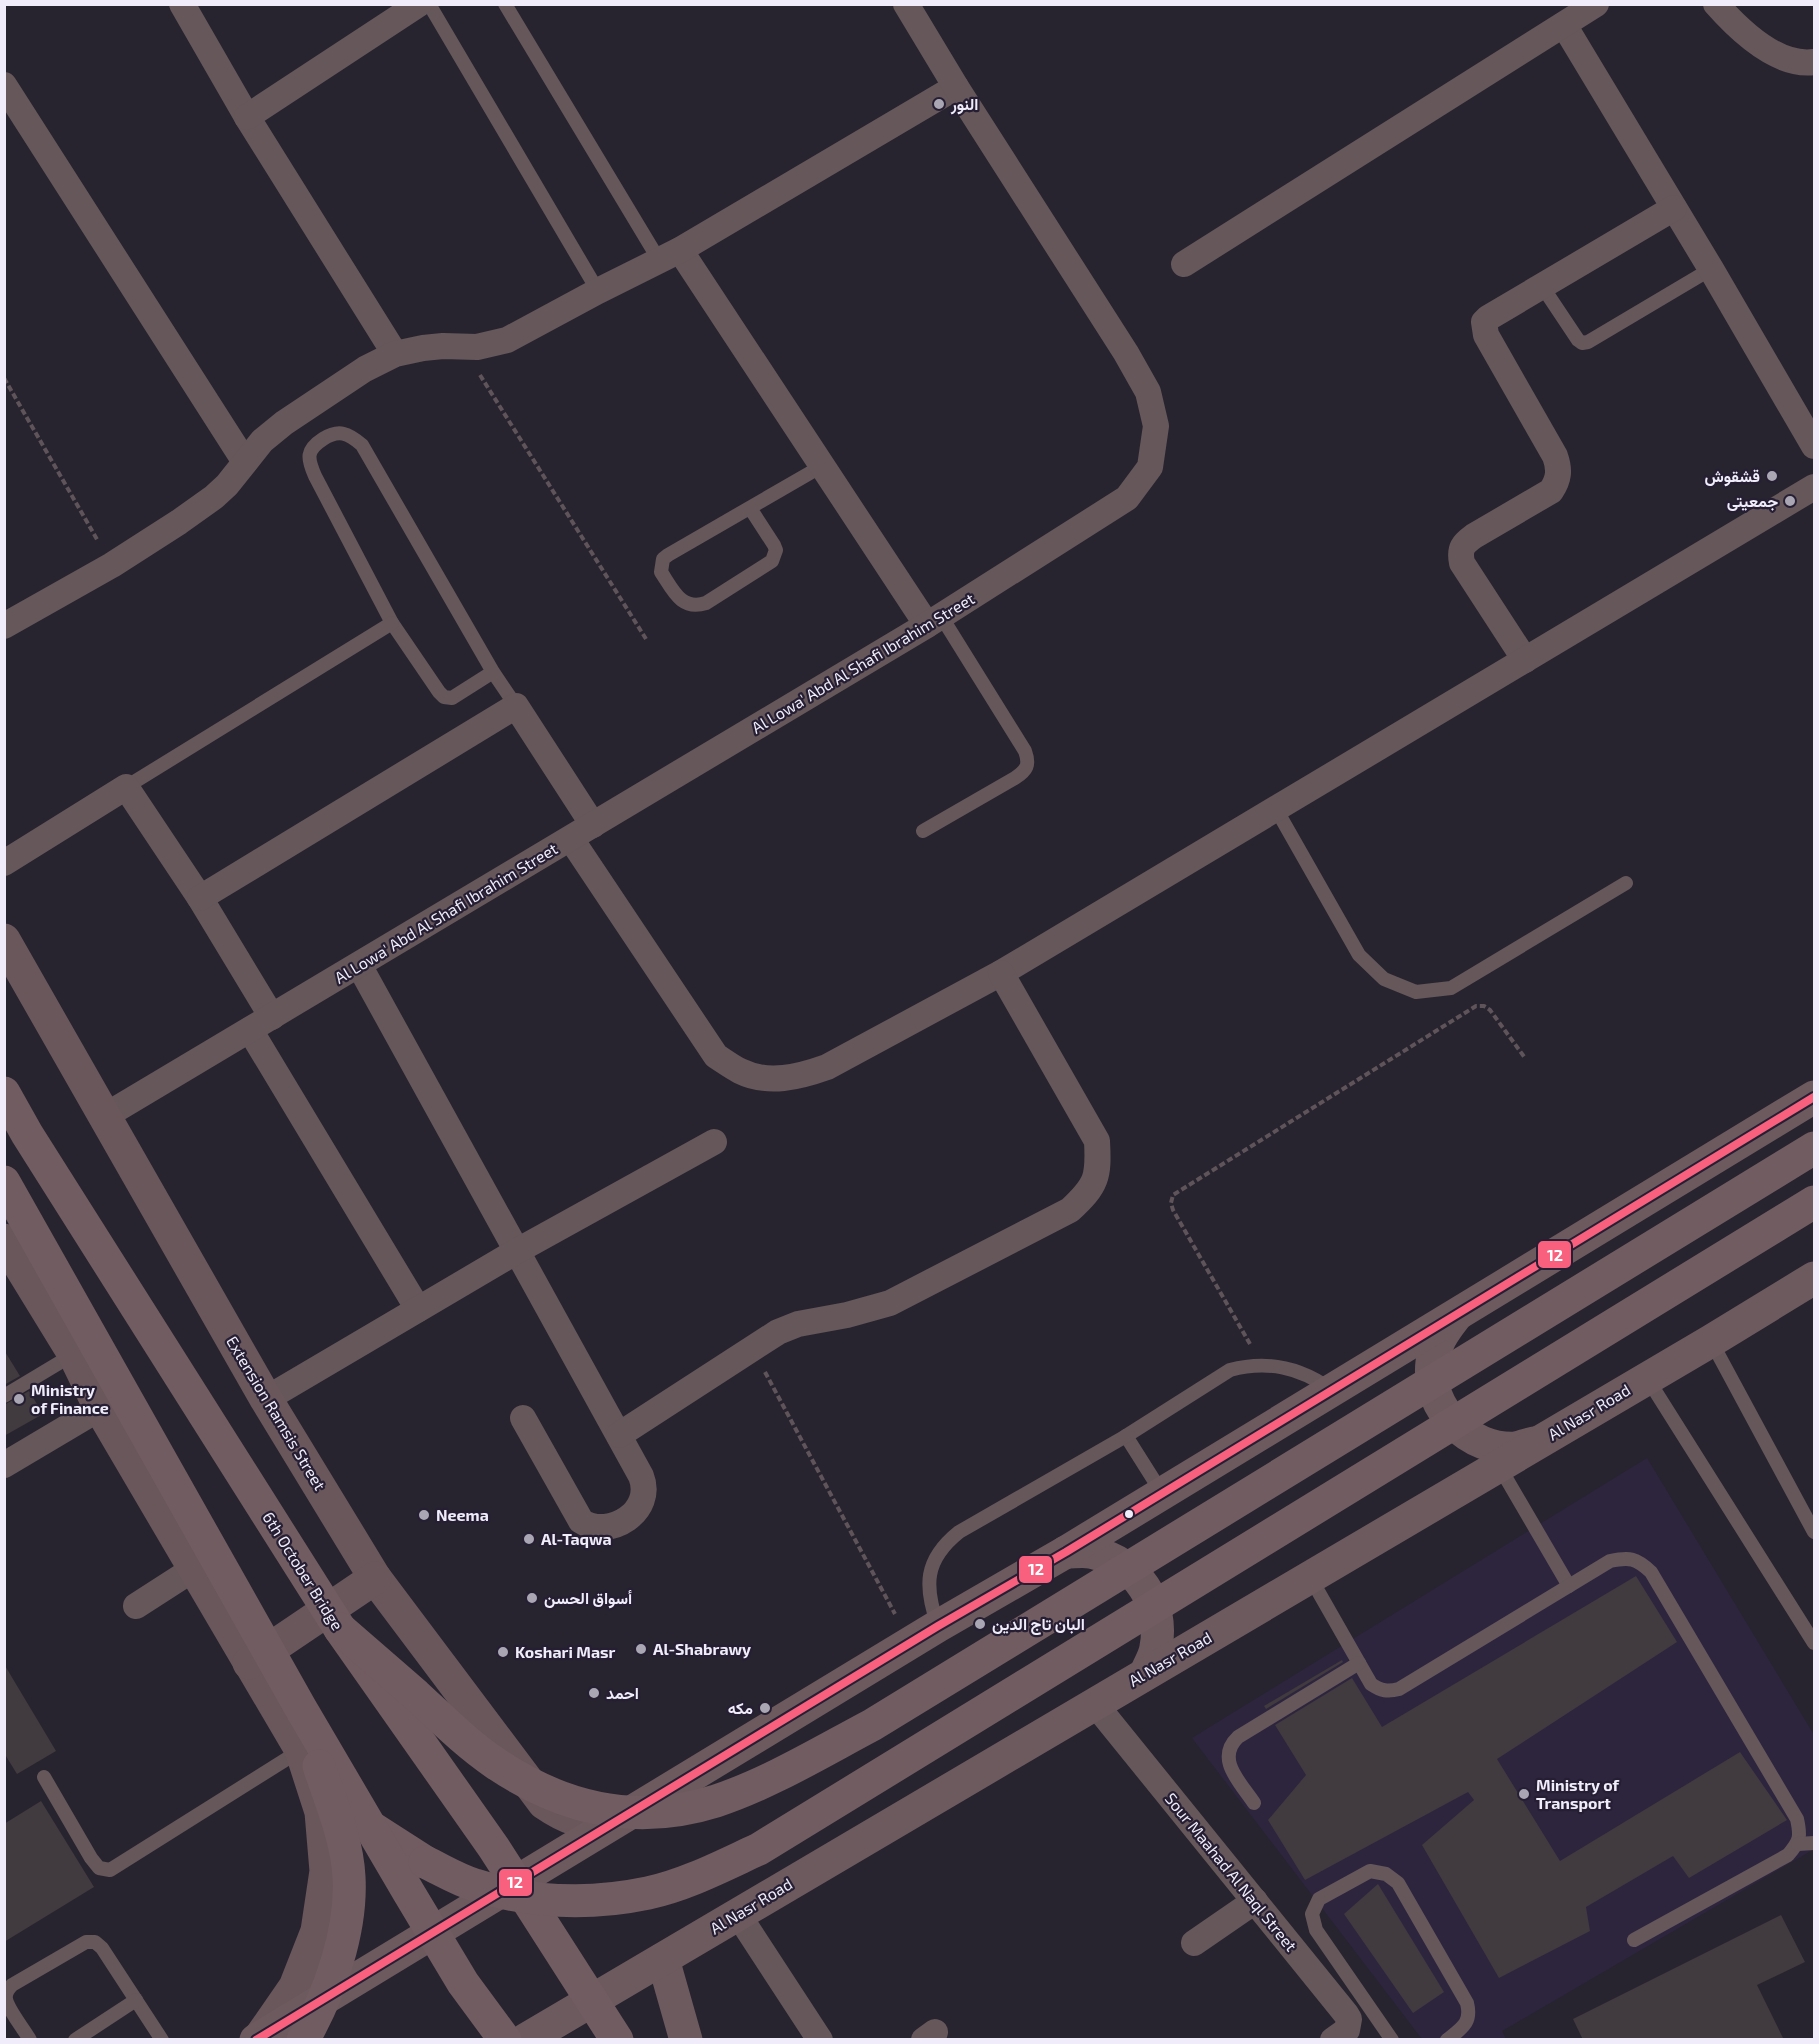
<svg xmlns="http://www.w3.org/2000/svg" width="1819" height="2044" font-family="'Exo 2',Vazirmatn,sans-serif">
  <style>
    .built { fill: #2d253e }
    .building { fill: #413a3e }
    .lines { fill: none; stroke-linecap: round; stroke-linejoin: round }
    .path { stroke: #5e5459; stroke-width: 4; stroke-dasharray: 6 3; stroke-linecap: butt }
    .service { stroke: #65575a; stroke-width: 14 }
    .minor { stroke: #65575a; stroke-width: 26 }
    .primary { stroke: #69575c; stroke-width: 33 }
    .trunk { stroke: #6d5a5e; stroke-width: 33 }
    .motorway { stroke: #715c61; stroke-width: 33 }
    .motorway-bridge { stroke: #715c61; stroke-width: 33 }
    .bus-1-casing { stroke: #261f34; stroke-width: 12 }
    .bus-1 { stroke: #f8607d; stroke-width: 8 }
    .poi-dot { fill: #aaa6b3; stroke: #261f34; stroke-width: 2 }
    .bus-dot { fill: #f0ecfa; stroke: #261f34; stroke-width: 2 }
    .labels { text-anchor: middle; stroke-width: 4.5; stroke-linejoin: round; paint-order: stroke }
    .poi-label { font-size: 16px; font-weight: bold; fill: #f0ecfa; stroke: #261f34; text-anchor: start }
    .street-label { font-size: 16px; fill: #f0ecfa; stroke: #261f34 }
    .line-badge { stroke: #261f34; stroke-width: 2 }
    .badge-label { font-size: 16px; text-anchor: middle; font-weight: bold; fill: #fff }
  </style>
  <rect width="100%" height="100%" fill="#27242f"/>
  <polygon class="built" points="1647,1458 1814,1735 1814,1849 1502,2031 1506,2039 1422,2039 1192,1738"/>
  <g class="building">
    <polygon points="4,1350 20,1376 4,1385"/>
    <polygon points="29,1391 43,1414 4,1436 4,1405"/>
    <polygon points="1636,1576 1677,1642 1497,1759 1560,1861 1740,1752 1787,1820 1689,1878 1673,1856 1586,1907 1590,1931 1499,1978 1422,1845 1474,1800 1468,1792 1305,1880 1268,1820 1306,1775 1275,1725 1352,1678 1382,1727"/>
    <polygon points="1342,1660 1343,1662 1266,1709 1264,1706"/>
    <polygon points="4,1664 56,1751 17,1774 4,1753"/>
    <polygon points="41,1801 94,1887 4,1942 4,1824"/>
    <polygon points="1378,1884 1444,1992 1413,2013 1344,1914"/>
    <polygon points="1781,1915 1805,1962 1757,1985 1784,2040 1583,2040 1573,2019"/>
  </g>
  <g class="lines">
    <g class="path">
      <polyline points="480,375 646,639"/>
      <polyline points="4,378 98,541"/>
      <polyline points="1250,1344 1173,1210 1171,1203 1173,1195 1476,1006 1484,1006 1490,1010 1525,1058"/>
      <polyline points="765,1372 895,1614"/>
    </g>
    <g class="service">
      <polyline points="429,4 598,291"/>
      <polyline points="505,4 659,260"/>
      <polyline points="1542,286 1578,340 1582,343 1588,342 1711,269"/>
      <path d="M750,508L774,545L776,550L772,561L706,603C681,611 673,590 661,572L663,559L668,555L822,466"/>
      <path d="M493,672L452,698L444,697L439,692L392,623L315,476C307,458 306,450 323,439C339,429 348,433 362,445L493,672L516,706"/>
      <polyline points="126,787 392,623"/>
      <polyline points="1276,809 1359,955 1384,979 1416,992 1451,988 1626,883"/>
      <path d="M923,831L1015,778C1027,770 1030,765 1025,751L941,616"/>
      <polyline points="1711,1341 1814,1532"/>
      <polyline points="1647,1378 1814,1643"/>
      <polyline points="4,1396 74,1354"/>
      <polyline points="1126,1436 1162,1493"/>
      <polyline points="1499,1466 1569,1586"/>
      <path d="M1310,1577L1371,1684C1381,1691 1388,1692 1399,1689L1610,1561C1630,1557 1636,1558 1651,1572L1797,1819C1801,1837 1800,1841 1788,1855L1634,1940"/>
      <path d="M938,1626C924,1586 924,1560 959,1532L1126,1436L1230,1370C1267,1360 1299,1367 1330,1389"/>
      <polyline points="44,1777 91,1858 99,1868 110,1870 301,1750"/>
      <path d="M1254,1803C1240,1782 1215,1759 1238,1737L1359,1663"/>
      <polyline points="1798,1844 1814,1843"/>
      <path d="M30,2040C24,2029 8,2010 6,1999C5,1993 8,1989 12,1985L86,1942H95L102,1948L162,2040"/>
      <polyline points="75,2040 136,2000"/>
      <path d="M1392,2040L1316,1930L1312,1914L1319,1899L1370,1871L1386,1874L1398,1883L1467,2003C1472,2023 1462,2028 1447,2040"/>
    </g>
    <g class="minor">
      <polyline points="182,4 247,117 395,354"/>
      <path d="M1716,4C1739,30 1777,67 1814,62"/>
      <polyline points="1564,25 1711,269 1814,446"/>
      <polyline points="4,85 245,462"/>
      <polyline points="247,117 419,4"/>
      <polyline points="680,250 927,625"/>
      <polyline points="1184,264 1596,4"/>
      <polyline points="4,626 112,565 179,522 214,497 227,485 262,441 284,423 365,369 395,354 423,348 443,346 477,347 507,340 598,291 680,250 956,87"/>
      <path d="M1525,660L1462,563C1459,548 1463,544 1474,536L1551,491C1559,479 1560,470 1555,456L1486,335L1484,322L1488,318L1674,208"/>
      <path d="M571,839L716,1056C724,1061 732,1067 740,1071C768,1085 799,1077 827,1067L1001,973L1814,487"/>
      <polyline points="4,863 126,787 200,898 272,1017"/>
      <polyline points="200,898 516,706 593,825"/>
      <path d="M359,965L641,1476C655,1511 610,1540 581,1521L523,1418"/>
      <polyline points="250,1030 418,1309"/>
      <polyline points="105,1116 927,625 1127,498 1150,467 1156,426 1148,392 1126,353 956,87 906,4"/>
      <polyline points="266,1399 517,1251 714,1142"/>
      <path d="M619,1435L778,1332L798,1324L847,1315L890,1303L1070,1210C1097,1185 1099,1177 1097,1141L1001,973"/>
      <polyline points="4,1465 100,1408"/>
      <polyline points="136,1606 195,1568"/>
      <polyline points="1095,1704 1346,2014 1349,2019 1347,2030 1333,2040"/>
      <polyline points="737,1913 820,2040"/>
      <polyline points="1194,1943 1255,1901"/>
      <polyline points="924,2040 935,2032"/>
    </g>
    <g class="primary">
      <path d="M4,940L266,1399L375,1578L544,1803C569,1820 581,1823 611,1823"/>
      <polyline points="4,1240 74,1354 100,1408 301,1750 321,1812 326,1871 317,1931 295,1987 261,2036"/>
      <polyline points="249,1663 375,1578"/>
    </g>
    <g class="trunk">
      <path d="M1455,1317C1444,1331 1435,1344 1432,1362C1426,1409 1470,1451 1516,1448C1521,1447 1528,1444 1534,1443"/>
      <path d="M1066,1552C1075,1552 1086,1550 1094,1553C1137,1563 1164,1603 1156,1647C1155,1656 1149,1665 1146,1673"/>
      <polyline points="663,1959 686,2040"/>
      <polyline points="256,2040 938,1626 1066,1552 1814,1097"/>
      <polyline points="525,2040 1711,1341 1814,1278"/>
    </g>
    <polyline class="motorway" points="372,1828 425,1862"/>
    <g class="motorway-bridge">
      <polyline points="4,1093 27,1134 340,1629 494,1848 617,2040"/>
      <polyline points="4,1182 300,1707 409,1893 463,1983 505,2040"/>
      <path d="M340,1629C365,1651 391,1673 416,1695C442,1719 467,1744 495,1763C564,1810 637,1826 716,1801C770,1783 821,1752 872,1725L1814,1148"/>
      <path d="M425,1862C442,1870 458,1880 475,1885C531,1903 591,1905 648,1893C686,1885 724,1865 759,1849L1814,1202"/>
      <path d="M303,2040C330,1994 352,1930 349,1877C347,1839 331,1802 319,1766"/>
    </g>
    <g class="bus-1-casing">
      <polyline id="bus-1" points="256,2040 938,1626 1066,1552 1814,1097"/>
    </g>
    <use href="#bus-1" class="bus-1"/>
  </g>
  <g class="poi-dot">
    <circle cx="939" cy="104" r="6"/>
    <circle cx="1772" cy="476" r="6"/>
    <circle cx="1790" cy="501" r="6"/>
    <circle cx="19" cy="1399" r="6"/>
    <circle cx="424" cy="1515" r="6"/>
    <circle cx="529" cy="1539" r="6"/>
    <circle cx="532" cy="1598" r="6"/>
    <circle cx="980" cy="1624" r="6"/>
    <circle cx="641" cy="1649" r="6"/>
    <circle cx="503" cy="1652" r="6"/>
    <circle cx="594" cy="1693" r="6"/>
    <circle cx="765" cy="1708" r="6"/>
    <circle cx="1524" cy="1794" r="6"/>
  </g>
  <circle class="bus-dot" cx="1129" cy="1514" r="5"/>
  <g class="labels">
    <g class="poi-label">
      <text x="951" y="110">النور</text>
      <text x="1760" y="482" text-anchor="end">قشقوش</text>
      <text x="1778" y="507" text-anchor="end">جمعيتى</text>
      <text x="31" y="1396">Ministry<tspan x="31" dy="18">of Finance</tspan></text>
      <text x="436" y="1521">Neema</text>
      <text x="541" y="1545">Al-Taqwa</text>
      <text x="544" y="1604">أسواق الحسن</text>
      <text x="992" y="1630">البان تاج الدين</text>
      <text x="653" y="1655">Al-Shabrawy</text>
      <text x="515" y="1658">Koshari Masr</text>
      <text x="606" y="1699">احمد</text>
      <text x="753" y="1714" text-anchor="end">مكه</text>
      <text x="1536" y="1791">Ministry of<tspan x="1536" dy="18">Transport</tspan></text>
    </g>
    <g class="street-label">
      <text transform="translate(863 663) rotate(-31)" y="6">Al Lowa' Abd Al Shafi Ibrahim Street</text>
      <text transform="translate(446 913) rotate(-31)" y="6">Al Lowa' Abd Al Shafi Ibrahim Street</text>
      <text transform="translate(1589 1412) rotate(-31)" y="6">Al Nasr Road</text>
      <text transform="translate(276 1413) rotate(59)" y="6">Extension Ramsis Street</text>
      <text transform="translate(303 1571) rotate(58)" y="6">6th October Bridge</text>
      <text transform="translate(1170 1659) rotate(-30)" y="6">Al Nasr Road</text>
      <text transform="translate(1231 1872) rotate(51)" y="6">Sour Maahad Al Naql Street</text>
      <text transform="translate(751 1906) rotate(-31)" y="6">Al Nasr Road</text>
    </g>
  </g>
  <g class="line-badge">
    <rect x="1537" y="1240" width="35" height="29" rx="6" fill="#f8607d"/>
    <rect x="1018" y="1555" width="35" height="29" rx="6" fill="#f8607d"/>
    <rect x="498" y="1868" width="35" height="29" rx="6" fill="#f8607d"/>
  </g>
  <g class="badge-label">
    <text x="1555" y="1261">12</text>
    <text x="1036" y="1575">12</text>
    <text x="515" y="1888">12</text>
  </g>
  <rect width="1819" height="2044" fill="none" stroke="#f0ecfa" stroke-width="12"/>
</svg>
